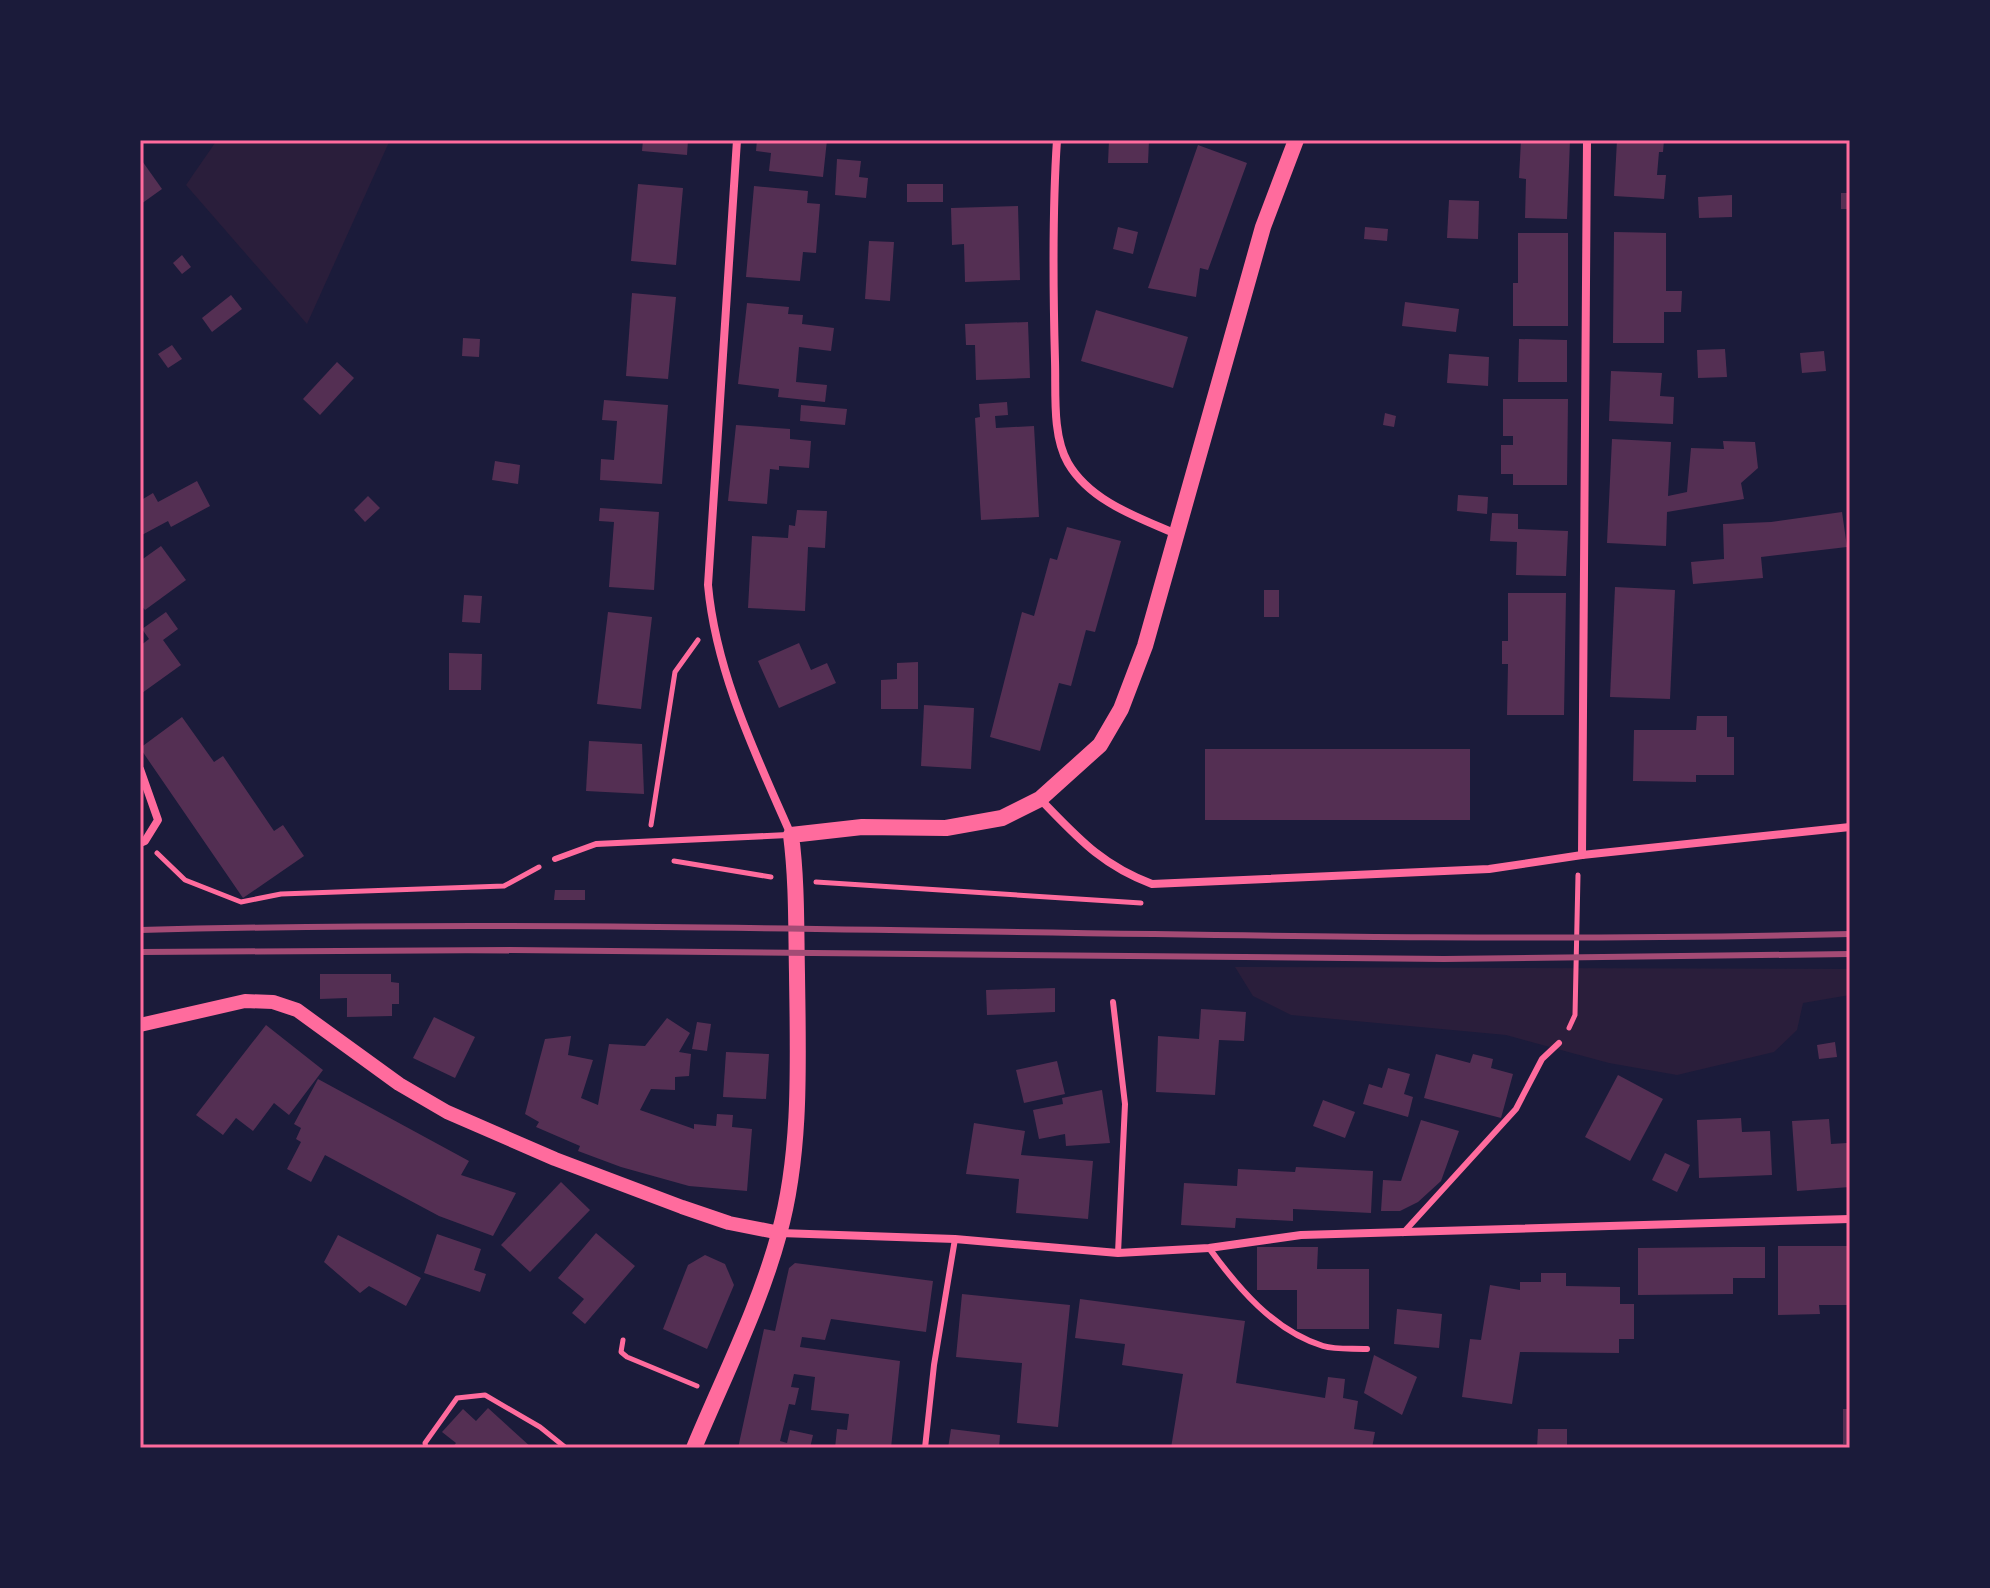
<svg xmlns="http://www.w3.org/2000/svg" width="1990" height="1588" font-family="Jost,sans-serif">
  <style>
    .green { fill: #2a1e3b }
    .building { fill: #542f53 }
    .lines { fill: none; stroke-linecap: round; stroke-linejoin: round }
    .path { stroke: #ff6b9d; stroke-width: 5 }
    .service { stroke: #ff6b9d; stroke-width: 6 }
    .minor { stroke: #ff6b9d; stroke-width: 8 }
    .tertiary { stroke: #ff6b9d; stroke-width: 14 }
    .secondary { stroke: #ff6b9d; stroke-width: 16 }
    .rail { stroke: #a44b75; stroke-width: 6 }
    .neatline { fill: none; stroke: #ff6b9d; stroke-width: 3 }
  </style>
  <rect width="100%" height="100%" fill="#1b1b3a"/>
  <g class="green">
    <polygon points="217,140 390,140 307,324 186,185"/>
    <polygon points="1235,967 1850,969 1850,995 1803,1003 1797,1030 1774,1052 1677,1075 1609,1063 1506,1035 1291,1015 1253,996"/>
  </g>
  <g class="building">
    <polygon points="643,140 688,140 687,155 642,151"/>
    <polygon points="757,140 827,140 823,177 769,171 771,153 756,151"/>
    <polygon points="1109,140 1149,140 1148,163 1108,163"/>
    <polygon points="1521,140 1570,140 1567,219 1525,218 1526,179 1519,178"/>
    <polygon points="1617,140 1664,140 1663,152 1659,152 1657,175 1666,175 1664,199 1614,196"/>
    <polygon points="1198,145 1247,163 1208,270 1200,268 1196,297 1148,288"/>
    <polygon points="140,158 162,189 141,204 140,202"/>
    <polygon points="837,159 861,161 859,177 868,178 866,198 835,195"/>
    <polygon points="638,184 683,188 676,265 631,261"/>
    <rect x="907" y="184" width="36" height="18"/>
    <polygon points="754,186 808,191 807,203 820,204 816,253 803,252 800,281 746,277"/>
    <rect x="1841" y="193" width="9" height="16"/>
    <polygon points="1732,195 1732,217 1699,218 1698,197"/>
    <polygon points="1449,200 1479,201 1478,239 1447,238"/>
    <polygon points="1018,206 1020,280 965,282 964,244 952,245 951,208"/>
    <polygon points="1118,227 1138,232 1133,254 1113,249"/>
    <polygon points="1365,227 1388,229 1387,241 1364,239"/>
    <polygon points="1614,232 1666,233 1666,291 1682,291 1681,312 1664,312 1664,343 1613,343"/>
    <polygon points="1518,233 1568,233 1568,326 1513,326 1513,283 1518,283"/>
    <polygon points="869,241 894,242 890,301 865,299"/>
    <polygon points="182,255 191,267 182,274 173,263"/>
    <polygon points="632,293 676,297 668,379 626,376"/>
    <polygon points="231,295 242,309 212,332 202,318"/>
    <polygon points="1405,302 1459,309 1456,332 1402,326"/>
    <polygon points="747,303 789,307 788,314 803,315 802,324 834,328 831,351 799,347 796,382 827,385 825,402 778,397 779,389 738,384"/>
    <polygon points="1096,310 1188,337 1173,388 1081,361"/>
    <polygon points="1028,322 1030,378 976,380 975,345 966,345 965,324"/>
    <polygon points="463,338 480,339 479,357 462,356"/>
    <polygon points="1519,339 1567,340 1567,382 1518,382"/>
    <polygon points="172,345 182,359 168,368 158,354"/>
    <polygon points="1725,349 1727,377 1698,378 1697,350"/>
    <polygon points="1824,351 1826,371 1802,373 1800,353"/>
    <polygon points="1449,354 1489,357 1488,386 1447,383"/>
    <polygon points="337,362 354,378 320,415 303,399"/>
    <polygon points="1611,371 1662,373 1660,396 1674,397 1673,424 1609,421"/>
    <polygon points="1503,399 1568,399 1567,485 1513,485 1513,474 1501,474 1501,445 1513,445 1513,436 1503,436"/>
    <polygon points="604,400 668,405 662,484 600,480 601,459 614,460 617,421 602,420"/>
    <polygon points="1007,402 1008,415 995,416 996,428 1034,426 1039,517 981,520 975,418 980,417 979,404"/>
    <polygon points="801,405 847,409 845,425 800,421"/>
    <polygon points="1385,413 1396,416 1394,427 1383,425"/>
    <polygon points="736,425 790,429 790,439 811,441 809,468 779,466 779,470 770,469 767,504 728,501"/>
    <polygon points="1612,439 1671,442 1668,496 1687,492 1691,448 1724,449 1723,441 1755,442 1758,468 1741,483 1744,499 1667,512 1666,546 1607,543"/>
    <polygon points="495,461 520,465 518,484 492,480"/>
    <polygon points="197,481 210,506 171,527 168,521 140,536 140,493 143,499 153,493 158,502"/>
    <polygon points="1458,495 1488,497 1487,514 1457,511"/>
    <polygon points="368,496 380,508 365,522 354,510"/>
    <polygon points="600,508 659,512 654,590 609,587 614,522 599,521"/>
    <polygon points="797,510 827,511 825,548 808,547 805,611 748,608 752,536 788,538 789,525 795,526"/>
    <polygon points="1842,512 1847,547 1761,557 1763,578 1693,584 1691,562 1724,559 1723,524 1771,522"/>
    <polygon points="1492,513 1518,514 1518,529 1568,531 1566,576 1516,575 1517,542 1490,541"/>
    <polygon points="1067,527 1121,541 1095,632 1086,630 1071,686 1059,683 1040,751 990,737 1022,612 1034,616 1050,558 1057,560"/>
    <polygon points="161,546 186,580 145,610 140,604 140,561"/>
    <polygon points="1615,587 1675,590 1670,699 1610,697"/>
    <rect x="1264" y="590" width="15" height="27"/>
    <polygon points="1508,593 1566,593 1564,715 1507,715 1508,664 1502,664 1502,641 1508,641"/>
    <polygon points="464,595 482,596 480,623 462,622"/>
    <polygon points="166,612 178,629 163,640 181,665 142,693 140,646 149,639 142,629"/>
    <polygon points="608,612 652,617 641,709 597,704"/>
    <polygon points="799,643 811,670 827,663 836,683 779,708 758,661"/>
    <polygon points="449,653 482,654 481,690 449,690"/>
    <polygon points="918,662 918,709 881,709 881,680 897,679 897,663"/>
    <polygon points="924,705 974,708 971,769 921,766"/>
    <polygon points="1697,716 1727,716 1727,737 1734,737 1734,775 1696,775 1696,782 1633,781 1634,730 1696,730"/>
    <polygon points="182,717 214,762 223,756 274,831 283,825 304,856 243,898 140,748"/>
    <polygon points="589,741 642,744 644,794 586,791"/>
    <rect x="1205" y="749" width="265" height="71"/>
    <polygon points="555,890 585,890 585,900 554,900"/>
    <polygon points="320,974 391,974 391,982 399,983 399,1004 392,1004 392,1016 347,1017 347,998 320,999"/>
    <polygon points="1055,988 1055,1012 987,1015 986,990"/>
    <polygon points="1201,1009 1246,1012 1244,1041 1219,1040 1215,1095 1156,1092 1158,1036 1199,1039"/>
    <polygon points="434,1017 475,1037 455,1078 413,1058"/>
    <polygon points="667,1018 690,1033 679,1052 691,1054 689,1076 675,1077 675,1090 651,1089 640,1110 694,1129 694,1124 716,1126 717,1114 733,1115 732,1127 752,1129 747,1191 689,1186 621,1167 578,1151 580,1146 536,1127 539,1122 525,1114 545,1039 571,1036 568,1055 593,1060 581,1098 598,1105 609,1044 645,1046"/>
    <polygon points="697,1022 711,1024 707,1051 692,1049"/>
    <polygon points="266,1025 323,1070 289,1115 274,1103 253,1131 236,1118 223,1135 196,1115"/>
    <polygon points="1835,1042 1837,1057 1819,1059 1817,1045"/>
    <polygon points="726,1052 769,1054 766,1099 723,1097"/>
    <polygon points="1436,1054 1470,1063 1473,1054 1493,1059 1491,1068 1513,1074 1501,1118 1424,1098"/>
    <polygon points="1057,1061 1065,1094 1024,1103 1016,1070"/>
    <polygon points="1388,1068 1410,1074 1404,1094 1413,1097 1408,1117 1363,1104 1369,1084 1382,1088"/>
    <polygon points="1618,1075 1663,1099 1630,1161 1585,1137"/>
    <polygon points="318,1079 469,1161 461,1175 516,1193 493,1236 439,1216 325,1155 311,1182 287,1169 301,1142 296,1139 301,1128 294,1124"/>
    <polygon points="1102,1090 1110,1143 1066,1146 1065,1134 1039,1139 1033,1110 1063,1104 1062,1098"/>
    <polygon points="1323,1100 1355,1112 1345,1138 1313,1126"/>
    <polygon points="1741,1118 1742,1132 1770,1131 1772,1175 1699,1178 1697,1120"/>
    <polygon points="1829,1119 1831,1144 1847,1143 1850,1187 1797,1191 1792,1121"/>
    <polygon points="1421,1120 1459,1131 1441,1181 1418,1202 1400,1211 1381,1211 1383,1180 1401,1181"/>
    <polygon points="974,1123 1025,1131 1021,1155 1093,1161 1088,1219 1016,1213 1019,1179 966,1174"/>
    <polygon points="1665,1153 1690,1165 1677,1192 1652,1180"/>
    <polygon points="1296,1167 1373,1171 1371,1213 1293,1209 1293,1221 1236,1218 1235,1228 1181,1225 1184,1183 1237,1186 1238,1169 1295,1172"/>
    <polygon points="561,1182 590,1210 530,1272 501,1245"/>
    <polygon points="596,1233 635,1266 585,1324 572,1313 584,1299 558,1278"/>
    <polygon points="437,1234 481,1249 474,1270 486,1274 480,1292 424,1273"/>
    <polygon points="338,1235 421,1278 406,1306 369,1286 360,1293 324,1262"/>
    <polygon points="1778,1246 1850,1246 1850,1305 1819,1305 1820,1314 1778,1315"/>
    <polygon points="1257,1247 1318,1247 1317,1269 1369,1269 1369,1329 1297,1329 1297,1290 1257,1290"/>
    <polygon points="1732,1247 1765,1247 1765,1278 1733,1278 1733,1294 1638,1295 1638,1248"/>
    <polygon points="705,1255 725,1264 734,1285 707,1349 663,1329 688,1265"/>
    <polygon points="795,1263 933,1281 926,1332 831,1319 825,1340 802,1337 800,1347 900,1361 891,1448 835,1448 837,1429 847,1430 849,1414 811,1410 815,1377 794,1374 791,1387 799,1388 795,1405 789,1404 780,1441 787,1443 790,1430 813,1435 810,1448 738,1448 764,1329 775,1331 789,1268"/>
    <polygon points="1541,1273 1566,1273 1566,1286 1620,1287 1620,1304 1634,1304 1634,1339 1619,1339 1619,1353 1520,1352 1512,1404 1462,1397 1470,1339 1481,1340 1490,1285 1520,1290 1520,1282 1541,1282"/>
    <polygon points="962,1294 1070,1305 1058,1427 1017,1423 1022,1363 956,1357"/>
    <polygon points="1080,1299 1245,1321 1236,1383 1325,1398 1328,1377 1345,1379 1343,1398 1358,1401 1354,1429 1375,1432 1372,1448 1235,1445 1235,1448 1171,1448 1183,1374 1122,1365 1125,1344 1075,1338"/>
    <polygon points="1397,1309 1442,1314 1439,1348 1394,1344"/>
    <polygon points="1374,1355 1417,1377 1402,1415 1364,1393"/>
    <polygon points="488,1408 532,1448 452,1448 456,1443 442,1432 463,1409 476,1421"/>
    <rect x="1843" y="1409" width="7" height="35"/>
    <polygon points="951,1429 1000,1435 999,1448 948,1448"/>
    <polygon points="1538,1429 1567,1429 1567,1448 1537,1448"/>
  </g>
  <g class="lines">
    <g class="path">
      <polyline points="651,825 675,672 698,640"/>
      <polyline points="157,853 185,880 241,902 281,894 504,886 539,867"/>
      <polyline points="674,861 771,877"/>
      <polyline points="816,882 1141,903"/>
      <polyline points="1569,1028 1575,1015 1578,875"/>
      <polyline points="623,1340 621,1352 627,1357 697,1386"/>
      <polyline points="426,1448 425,1443 457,1398 485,1395 540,1427 566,1448"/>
    </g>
    <g class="service">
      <polyline points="555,859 596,844 788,835"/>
      <polyline points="1113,1002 1125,1104 1118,1253"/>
      <polyline points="1403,1233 1516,1109 1542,1059 1559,1043"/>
      <path d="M1209,1248C1238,1288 1274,1331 1323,1346C1336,1350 1353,1348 1367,1349"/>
      <polyline points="925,1448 934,1365 955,1239"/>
    </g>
    <g class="minor">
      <path d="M737,140L708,585C716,673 756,755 791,835"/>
      <path d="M1057,140C1052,214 1053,287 1055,361C1056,393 1052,435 1068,463C1090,501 1137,517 1174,533"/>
      <polyline points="140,769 158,820 145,841 140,843"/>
      <path d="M1040,799C1077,837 1101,865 1152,884L1489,869L1582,855L1850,827"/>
      <polyline points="1582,855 1587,140"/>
      <polyline points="780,1233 955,1239 1118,1253 1209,1248 1301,1235 1850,1219"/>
    </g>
    <polyline class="tertiary" points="140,1025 245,1001 273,1002 297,1010 399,1084 447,1112 555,1159 682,1207 729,1223 780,1233"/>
    <path class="secondary" d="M694,1448C723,1378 759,1308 779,1234C802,1151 798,1059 797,974C796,927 797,881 791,835L862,827L946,828L1002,818L1040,799L1100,745L1121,709L1145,646L1263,227L1296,140"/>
    <g class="rail">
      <path d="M140,930C710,915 1280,948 1850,934"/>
      <polyline points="140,952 510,950 1444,959 1850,954"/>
    </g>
  </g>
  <rect width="1990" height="1588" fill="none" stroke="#1b1b3a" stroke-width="284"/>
  <rect x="142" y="142" width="1706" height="1304" class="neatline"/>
</svg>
